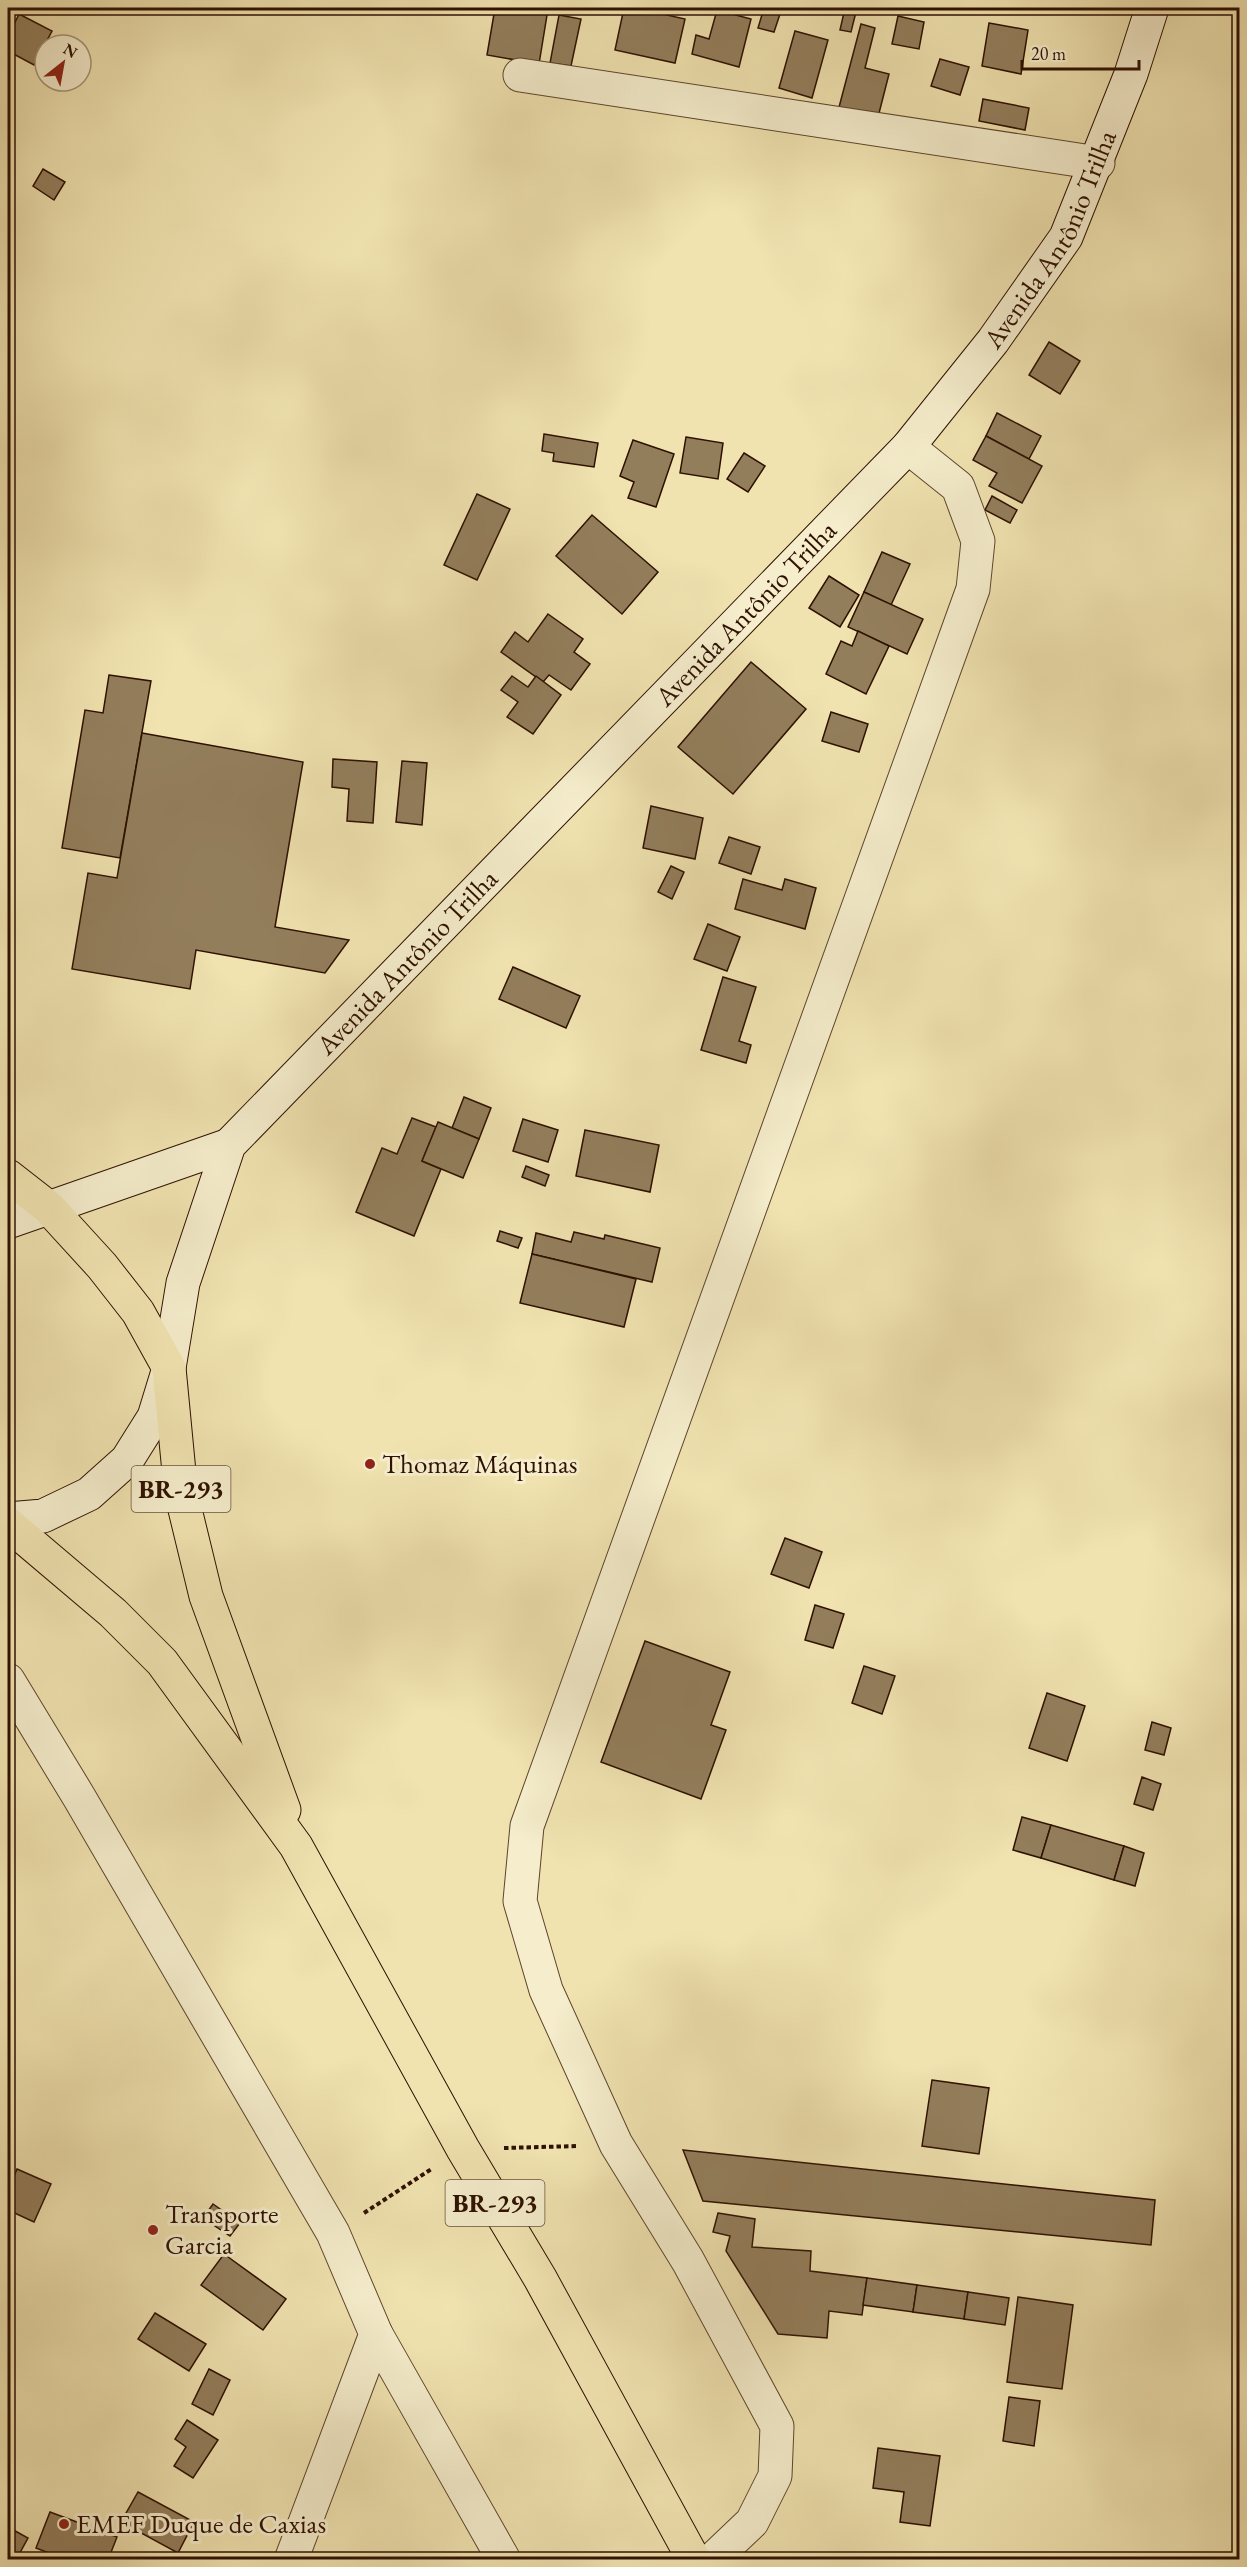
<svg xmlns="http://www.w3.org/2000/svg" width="1247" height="2567" font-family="'EB Garamond',serif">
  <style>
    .building { fill: #937e5c; stroke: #2e1000; stroke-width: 1.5 }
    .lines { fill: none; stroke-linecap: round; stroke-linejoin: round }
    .street-casing { stroke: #5e452c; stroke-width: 35 }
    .secondary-casing { stroke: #2e1000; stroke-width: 35 }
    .highway-casing { stroke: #2e1000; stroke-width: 35 }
    .path { stroke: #2e1000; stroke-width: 4; stroke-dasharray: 4.5 3; stroke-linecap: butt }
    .street { stroke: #f5edcc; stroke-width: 33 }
    .secondary { stroke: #f5edcc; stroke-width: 33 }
    .highway { stroke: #f0e3b0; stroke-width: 33 }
    .poi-dot { fill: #8f2418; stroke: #f5edcc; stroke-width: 2 }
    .labels { text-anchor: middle; stroke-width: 6; stroke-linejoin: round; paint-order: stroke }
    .shield { fill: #f5edcc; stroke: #6a523d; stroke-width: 1.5 }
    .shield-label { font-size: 26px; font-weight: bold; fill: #2e1000 }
    .street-label { font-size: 27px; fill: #2e1000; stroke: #f5edcc }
    .poi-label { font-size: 27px; fill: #2e1000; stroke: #f5edcc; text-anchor: start }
  </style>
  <rect width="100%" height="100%" fill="#f0e3b0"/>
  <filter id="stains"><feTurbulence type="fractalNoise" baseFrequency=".00333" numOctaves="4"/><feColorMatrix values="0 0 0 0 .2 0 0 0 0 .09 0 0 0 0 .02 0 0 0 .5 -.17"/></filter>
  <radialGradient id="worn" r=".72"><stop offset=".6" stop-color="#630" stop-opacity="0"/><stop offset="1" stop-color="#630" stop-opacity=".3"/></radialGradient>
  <g class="building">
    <polygon points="495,8 548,9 539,64 487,55"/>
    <polygon points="624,8 636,8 685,19 675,63 615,50"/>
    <polygon points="764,8 782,8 774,32 758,28"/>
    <polygon points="845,8 857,8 851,32 840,30"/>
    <polygon points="717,10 751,19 739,67 692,54 696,35 709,39"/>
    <polygon points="19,14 52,31 34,65 8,51 8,37"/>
    <polygon points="559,15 581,19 571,66 550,63"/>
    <polygon points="898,16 924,22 919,49 892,44"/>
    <polygon points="989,23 1028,30 1021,74 982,66"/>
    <polygon points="861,24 875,28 865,68 889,74 877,121 838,111"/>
    <polygon points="795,31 828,40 812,98 779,88"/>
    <polygon points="940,59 969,67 960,95 931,86"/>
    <polygon points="983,99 1029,108 1025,130 979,121"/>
    <polygon points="43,169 65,182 54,200 33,186"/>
    <polygon points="1049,342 1080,361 1060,394 1029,375"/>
    <polygon points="997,413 1041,436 1029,459 986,436"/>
    <polygon points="544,434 598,443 594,467 553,461 554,453 542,451"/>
    <polygon points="986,436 1042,466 1022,503 989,486 997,473 973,460"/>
    <polygon points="686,437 723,443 718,479 680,473"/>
    <polygon points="633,440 674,454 656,507 628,498 634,482 620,476"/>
    <polygon points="744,453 765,466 748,492 727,479"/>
    <polygon points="477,494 510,509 477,580 444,565"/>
    <polygon points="992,496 1017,510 1010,523 985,510"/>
    <polygon points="592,515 658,572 622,614 556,556"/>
    <polygon points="882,552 910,564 891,605 864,592"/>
    <polygon points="829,576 859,595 840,627 809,608"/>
    <polygon points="864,592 923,619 907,654 848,627"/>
    <polygon points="548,614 583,639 574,652 590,664 571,690 549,675 543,682 501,652 515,632 528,642"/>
    <polygon points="858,631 889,646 866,694 826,674 841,641 852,646"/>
    <polygon points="751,662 806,709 733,794 678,747"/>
    <polygon points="109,675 151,681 120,858 62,848 85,710 103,713"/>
    <polygon points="512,676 528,687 536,676 561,695 533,734 507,717 518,702 501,690"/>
    <polygon points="831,712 868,724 859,752 822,741"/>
    <polygon points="142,733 303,762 275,927 349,940 325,973 196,950 190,989 72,969 88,873 117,878"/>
    <polygon points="333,759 377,762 373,823 347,821 349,789 332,787"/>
    <polygon points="402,761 427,763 422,825 396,822"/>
    <polygon points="651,806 703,818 695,859 643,848"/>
    <polygon points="729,837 760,847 751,874 719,863"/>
    <polygon points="671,866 684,872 672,899 658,892"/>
    <polygon points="743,879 782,890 785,879 816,888 805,929 735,909"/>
    <polygon points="708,924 740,937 727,971 694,959"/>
    <polygon points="513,967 580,996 566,1028 499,999"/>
    <polygon points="723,977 756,987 739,1041 751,1045 746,1063 701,1050"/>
    <polygon points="464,1097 491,1108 479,1139 452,1128"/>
    <polygon points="412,1118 436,1127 422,1161 441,1169 414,1236 356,1212 382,1148 397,1154"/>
    <polygon points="523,1119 558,1130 548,1162 513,1151"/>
    <polygon points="438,1122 479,1139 463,1178 422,1161"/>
    <polygon points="585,1130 659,1145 650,1192 576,1176"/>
    <polygon points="526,1166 549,1175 545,1186 522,1177"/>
    <polygon points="500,1231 522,1238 518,1248 497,1241"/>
    <polygon points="574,1232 604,1239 605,1235 660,1248 652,1282 532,1254 536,1233 571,1242"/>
    <polygon points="532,1254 636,1279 624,1327 520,1303"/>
    <polygon points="785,1538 822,1552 809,1588 771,1574"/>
    <polygon points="815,1605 844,1614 833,1648 805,1640"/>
    <polygon points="645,1641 730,1672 711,1725 726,1730 701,1799 601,1762"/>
    <polygon points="864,1666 895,1676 882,1714 852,1703"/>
    <polygon points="1047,1693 1085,1706 1067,1761 1029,1748"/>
    <polygon points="1152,1722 1171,1728 1164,1755 1145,1750"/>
    <polygon points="1142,1777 1161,1784 1153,1810 1134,1804"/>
    <polygon points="1022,1817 1051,1825 1041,1858 1013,1850"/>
    <polygon points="1051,1825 1124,1846 1114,1880 1041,1858"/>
    <polygon points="1124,1846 1144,1853 1135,1886 1114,1880"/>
    <polygon points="932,2080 989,2088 979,2154 922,2146"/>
    <polygon points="683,2150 1155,2200 1151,2245 703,2201"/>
    <polygon points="17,2169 51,2184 34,2222 8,2210 8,2191"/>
    <polygon points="213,2204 240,2223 230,2236 203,2218"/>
    <polygon points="718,2213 755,2219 752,2247 811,2251 810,2271 867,2278 862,2315 829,2311 827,2338 778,2334 726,2251 730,2236 713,2232"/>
    <polygon points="224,2254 286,2299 263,2330 201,2285"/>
    <polygon points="867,2278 917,2285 913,2312 863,2305"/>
    <polygon points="917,2285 968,2292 964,2319 913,2312"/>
    <polygon points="968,2292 1009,2298 1005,2325 964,2319"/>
    <polygon points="1018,2297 1073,2305 1062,2389 1007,2382"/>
    <polygon points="155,2313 206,2344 189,2371 138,2339"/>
    <polygon points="209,2369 230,2380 213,2415 192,2404"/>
    <polygon points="1009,2397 1040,2401 1034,2446 1003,2441"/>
    <polygon points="187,2420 218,2440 193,2478 174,2466 186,2447 175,2439"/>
    <polygon points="878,2448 940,2456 930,2526 900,2522 904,2492 873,2488"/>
    <polygon points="138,2492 194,2522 178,2553 121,2522"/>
    <polygon points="50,2512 117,2537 108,2560 67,2560 36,2548"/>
    <polygon points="8,2527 28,2538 16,2560 8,2560"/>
  </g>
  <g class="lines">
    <g class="street-casing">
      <g id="street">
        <polyline points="520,75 1098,163"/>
        <polyline points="8,1680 79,1797 333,2233 376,2334 504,2560"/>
        <polyline points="291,2560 376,2334"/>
        <polyline points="712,2560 752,2522 775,2476 777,2426 688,2261 616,2144 546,1990 520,1901 527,1826 973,589 978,541 958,487 908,447"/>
      </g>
    </g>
    <g class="secondary-casing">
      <g id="secondary">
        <polyline points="8,1222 229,1145"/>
        <path id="s1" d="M8,1519L43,1516L89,1494L127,1460L154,1417L169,1368L183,1283L229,1145L908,447L993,341L1066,237L1131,74L1152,8"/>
      </g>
    </g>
    <g class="highway-casing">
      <g id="highway">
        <polyline points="8,1176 49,1208 102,1266 138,1312 169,1368 181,1493 206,1596 284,1810"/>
        <polyline points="8,1524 113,1613 162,1662 296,1846 463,2149 540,2278 694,2560"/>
      </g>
    </g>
    <g class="path">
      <polyline points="504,2148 578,2146"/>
      <polyline points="364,2213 433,2168"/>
    </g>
    <use href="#street" class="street"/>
    <use href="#secondary" class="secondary"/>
    <use href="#highway" class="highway"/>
  </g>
  <g class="poi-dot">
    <circle cx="370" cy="1464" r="6"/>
    <circle cx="153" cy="2230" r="6"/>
    <circle cx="64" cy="2524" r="6"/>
  </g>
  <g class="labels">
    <g class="shield">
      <rect x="131.5" y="1466" width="99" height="46" rx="4.5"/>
      <rect x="445.5" y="2180" width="99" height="46" rx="4.5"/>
    </g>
    <g class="shield-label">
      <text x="181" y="1498">BR-293</text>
      <text x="495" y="2212">BR-293</text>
    </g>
    <g class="street-label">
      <text dy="9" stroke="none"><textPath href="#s1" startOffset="1698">Avenida Antônio Trilha</textPath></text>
      <text dy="9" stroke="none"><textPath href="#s1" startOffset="1212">Avenida Antônio Trilha</textPath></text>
      <text dy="9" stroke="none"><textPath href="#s1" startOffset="726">Avenida Antônio Trilha</textPath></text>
    </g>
    <g class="poi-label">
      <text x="382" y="1473">Thomaz Máquinas</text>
      <text x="165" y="2223">Transporte<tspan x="165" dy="31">Garcia</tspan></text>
      <text x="76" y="2533">EMEF Duque de Caxias</text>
    </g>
  </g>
  <rect width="1247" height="2567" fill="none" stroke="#f0e3b0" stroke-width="30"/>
  <rect x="9" y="9" width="1229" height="2549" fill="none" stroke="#2e1000" stroke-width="3"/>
  <rect x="15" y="15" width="1217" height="2537" fill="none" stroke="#2e1000" stroke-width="1.5"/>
  <g transform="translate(63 63) rotate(31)"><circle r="28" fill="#f5edcc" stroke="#a5957a" stroke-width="1.5"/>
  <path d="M0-4.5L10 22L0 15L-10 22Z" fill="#8f2418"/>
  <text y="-9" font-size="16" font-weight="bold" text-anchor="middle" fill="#2e1000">N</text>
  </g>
  <path d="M1022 60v9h117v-9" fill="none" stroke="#2e1000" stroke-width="3"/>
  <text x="1031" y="60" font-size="18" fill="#2e1000" stroke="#f5edcc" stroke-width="4.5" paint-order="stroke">20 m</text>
  <rect width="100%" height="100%" filter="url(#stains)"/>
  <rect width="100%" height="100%" fill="url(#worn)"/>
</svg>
